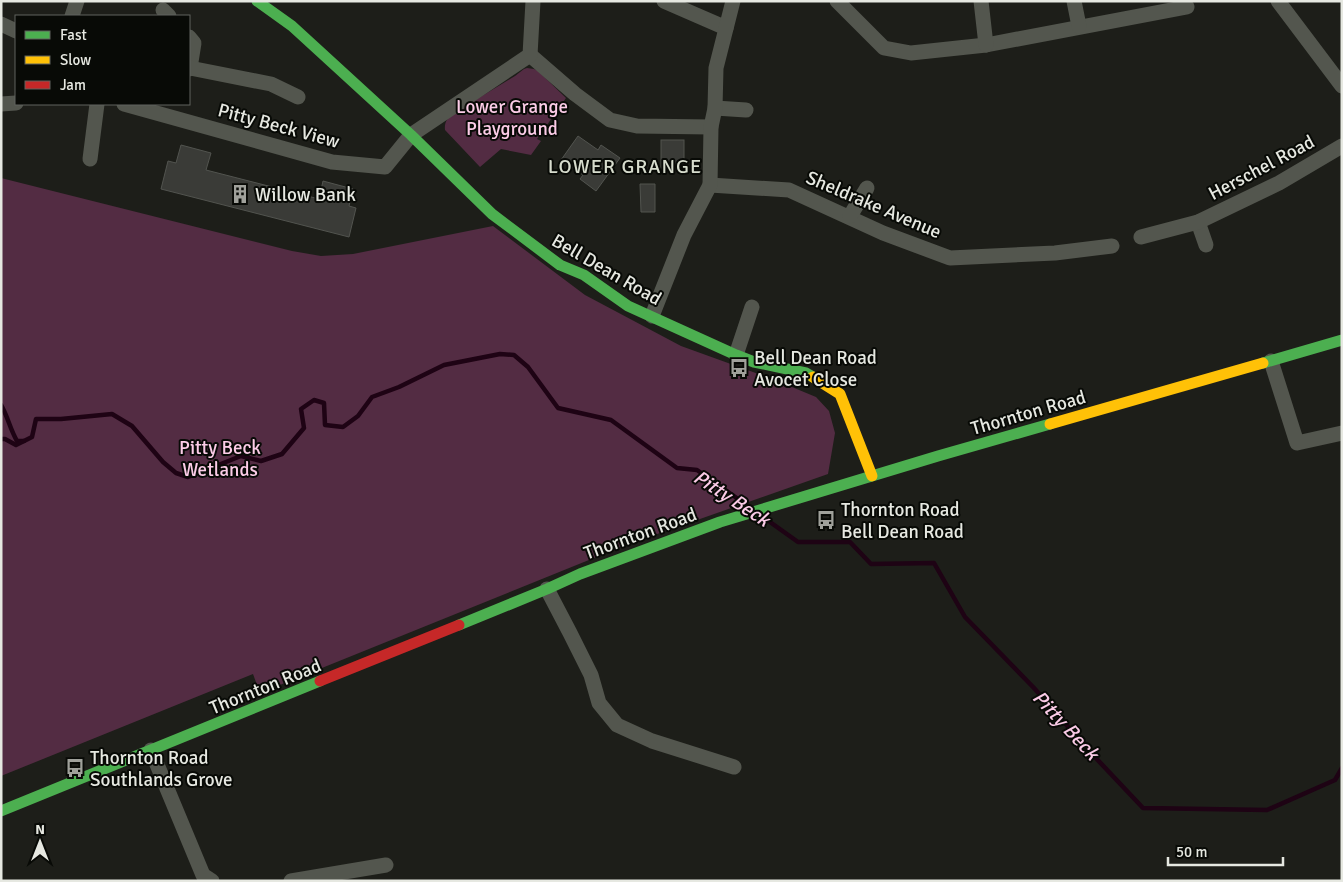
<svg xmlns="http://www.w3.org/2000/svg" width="1343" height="882" font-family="Signika,sans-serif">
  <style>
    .green { fill: #532c43 }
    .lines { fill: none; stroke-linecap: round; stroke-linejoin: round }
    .stream { stroke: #1e0314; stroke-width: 4.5 }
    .building { fill: #3a3b37; stroke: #52544f }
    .street { stroke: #53564e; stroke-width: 15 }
    .fast { stroke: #4caf50; stroke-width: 11 }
    .slow { stroke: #ffc107; stroke-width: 11 }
    .jam { stroke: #c62828; stroke-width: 11 }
    .labels { text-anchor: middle; stroke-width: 4; stroke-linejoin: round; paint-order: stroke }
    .park-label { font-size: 19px; fill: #fccce7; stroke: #080a06 }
    .street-label { font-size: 19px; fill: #e6e8e1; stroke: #080a06 }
    .poi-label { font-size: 19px; fill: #e6e8e1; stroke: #080a06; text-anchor: start }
    .neighbourhood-label { font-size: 20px; letter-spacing: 1px; fill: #d7dccd; stroke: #080a06 }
    .water-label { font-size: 20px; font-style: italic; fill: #fbcbe7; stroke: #080a06 }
  </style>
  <rect width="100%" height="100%" fill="#1d1e19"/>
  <g class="green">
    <path d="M527,68L534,69L538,71L566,98L537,139L541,141L531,155L501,149L480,167L445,130C444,122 448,117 454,113L515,76L524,69Z"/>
    <polygon points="1,178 292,251 321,256 353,254 493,226 585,295 681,346 775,380 816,397 829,411 835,433 828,474 626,545 260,693 253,674 1,776"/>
  </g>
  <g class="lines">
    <g class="stream">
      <path d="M1,405C8,417 10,429 17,441H24"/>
      <polyline points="1,439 5,439 16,445 32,437 36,419 61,419 112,414 132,426 163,462 176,473 188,477 241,456 261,461 282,454 304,428 301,409 314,400 324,403 325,425 343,427 358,416 372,397 399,387 444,365 500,354 514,355 528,367 558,408 611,420 677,468 697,470 748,506"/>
      <polyline points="763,517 798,542 850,542 871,564 934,563 965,617 1034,688 1093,755 1143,808 1267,810 1335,780 1342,768"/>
    </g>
  </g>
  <g class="building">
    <polygon points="578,136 598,150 601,145 620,158 596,191 580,179 583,175 561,160"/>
    <rect x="661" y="140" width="23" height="28"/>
    <polygon points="181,145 211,153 206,170 319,199 323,181 353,189 349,206 356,208 349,237 161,189 168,161 176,163"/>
    <polygon points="640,184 655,184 655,212 641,212"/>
  </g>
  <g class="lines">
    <g class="street">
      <polyline points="664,1 726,28"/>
      <polyline points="837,1 884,48 911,53 986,45 1187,7"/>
      <polyline points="981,1 986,45"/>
      <polyline points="1074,1 1079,26"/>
      <polyline points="1278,1 1342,86"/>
      <polyline points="163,10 169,16"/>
      <polyline points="72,16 77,1"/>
      <polyline points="1,24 16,31"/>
      <polyline points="189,37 194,43 190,68 189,69"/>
      <polyline points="530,55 575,94 610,120 637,126 711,127"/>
      <polyline points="190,68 271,84 298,97"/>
      <polyline points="1,104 16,103"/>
      <polyline points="124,104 332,162 385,167 411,135 530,55 533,1"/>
      <polyline points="715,108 746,110"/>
      <polyline points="90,159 97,104"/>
      <polyline points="710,185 789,190 883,233 950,258 1055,253 1112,246"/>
      <polyline points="850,216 867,188"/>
      <polyline points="1198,222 1206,245"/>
      <polyline points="1141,237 1198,222 1279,183 1342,146"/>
      <polyline points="652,316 684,235 710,185 711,127 715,108 716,68 733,1"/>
      <polyline points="736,355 752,307"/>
      <polyline points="1271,361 1297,443 1342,433"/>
      <polyline points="547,589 570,633 591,675 599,703 617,725 652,741 734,767"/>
      <polyline points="151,750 203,875 212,881"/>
      <polyline points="291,881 386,865"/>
    </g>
    <g class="fast">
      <polyline points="257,1 292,26 411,135 492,214 560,265 584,275 628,306 736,355 754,362 806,373 813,377"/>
      <polyline points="1263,363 1342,340"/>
      <polyline points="459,625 547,589 580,574 720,522 938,456 1050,424"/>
      <polyline points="1,811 320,681"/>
    </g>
    <g class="slow">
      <polyline points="813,377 840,394 872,476"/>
      <polyline points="1050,424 1263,363"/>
    </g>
    <polyline class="jam" points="320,681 459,625"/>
  </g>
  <defs>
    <g id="building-bare" transform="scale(1.5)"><path d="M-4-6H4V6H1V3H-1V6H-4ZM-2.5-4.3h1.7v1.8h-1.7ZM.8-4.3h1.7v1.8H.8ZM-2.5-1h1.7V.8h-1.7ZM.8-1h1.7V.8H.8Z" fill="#a0a19b" stroke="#080a06" stroke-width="2.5" paint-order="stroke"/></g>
    <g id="bus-bare" transform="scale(1.5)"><path d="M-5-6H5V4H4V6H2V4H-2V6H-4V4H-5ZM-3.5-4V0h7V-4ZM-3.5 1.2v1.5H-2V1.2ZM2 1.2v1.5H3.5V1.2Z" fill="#a0a19b" stroke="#080a06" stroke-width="2.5" paint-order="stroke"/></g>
  </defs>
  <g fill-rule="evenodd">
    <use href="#building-bare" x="240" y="194"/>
    <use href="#bus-bare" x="739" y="368"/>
    <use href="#bus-bare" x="826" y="520"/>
    <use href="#bus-bare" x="75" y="768"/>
  </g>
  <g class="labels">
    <g class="park-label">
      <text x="512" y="113">Lower Grange<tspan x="512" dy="22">Playground</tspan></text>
      <text x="220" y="454">Pitty Beck<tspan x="220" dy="22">Wetlands</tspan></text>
    </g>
    <g class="street-label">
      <text transform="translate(279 125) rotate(15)" y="7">Pitty Beck View</text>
      <text transform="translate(1261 167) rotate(-28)" y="7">Herschel Road</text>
      <text transform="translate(874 204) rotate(23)" y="7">Sheldrake Avenue</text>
      <text transform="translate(607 269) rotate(30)" y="7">Bell Dean Road</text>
      <text transform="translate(1028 412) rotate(-16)" y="7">Thornton Road</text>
      <text transform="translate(640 533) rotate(-20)" y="7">Thornton Road</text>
      <text transform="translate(265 686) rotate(-22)" y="7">Thornton Road</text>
    </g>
    <g class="poi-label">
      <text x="255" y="201">Willow Bank</text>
      <text x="754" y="364">Bell Dean Road<tspan x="754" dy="22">Avocet Close</tspan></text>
      <text x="841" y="516">Thornton Road<tspan x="841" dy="22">Bell Dean Road</tspan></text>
      <text x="90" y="764">Thornton Road<tspan x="90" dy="22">Southlands Grove</tspan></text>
    </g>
    <g class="neighbourhood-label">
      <text x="625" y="173">LOWER GRANGE</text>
    </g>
    <g class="water-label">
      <text transform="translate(732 498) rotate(33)" y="7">Pitty Beck</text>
      <text transform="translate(1066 725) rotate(47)" y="7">Pitty Beck</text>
    </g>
  </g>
  <rect width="1343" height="882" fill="none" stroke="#e6e8e1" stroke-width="5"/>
  <rect x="15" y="15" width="175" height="90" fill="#080a06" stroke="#61635e"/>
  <rect x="25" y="31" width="25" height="8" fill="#4caf50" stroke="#61635e"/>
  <text x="60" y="40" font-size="15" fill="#e6e8e1">Fast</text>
  <rect x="25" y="56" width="25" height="8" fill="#ffc107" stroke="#61635e"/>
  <text x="60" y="65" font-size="15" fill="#e6e8e1">Slow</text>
  <rect x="25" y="81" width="25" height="8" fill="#c62828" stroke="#61635e"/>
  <text x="60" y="90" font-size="15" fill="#e6e8e1">Jam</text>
  <g transform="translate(40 842)" stroke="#080a06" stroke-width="4" paint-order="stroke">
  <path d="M0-4L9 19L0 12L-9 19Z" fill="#e6e8e1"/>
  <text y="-8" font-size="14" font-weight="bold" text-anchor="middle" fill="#e6e8e1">N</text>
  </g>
  <path d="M1168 857v8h115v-8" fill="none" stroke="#e6e8e1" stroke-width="2.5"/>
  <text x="1176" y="857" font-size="15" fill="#e6e8e1" stroke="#080a06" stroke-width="4" paint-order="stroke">50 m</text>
</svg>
